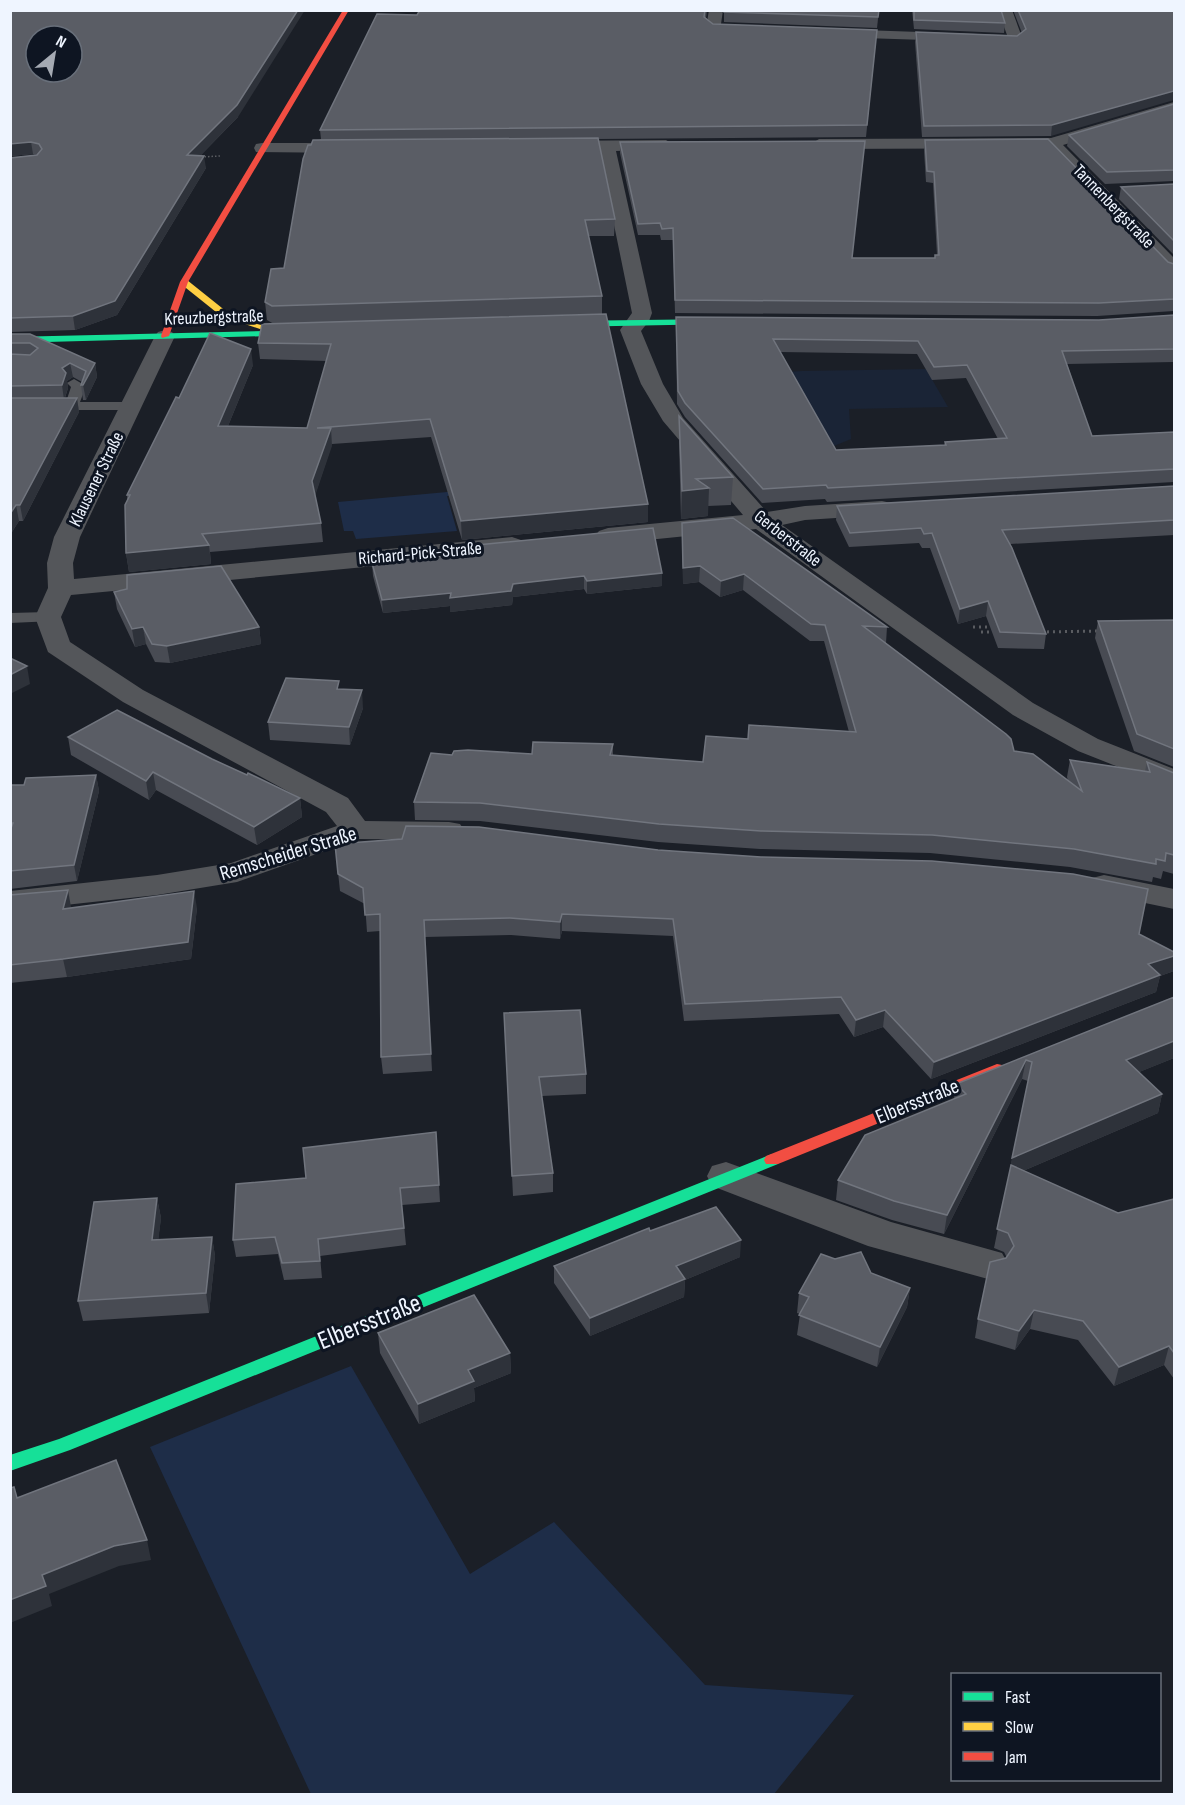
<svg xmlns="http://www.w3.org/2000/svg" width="1185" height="1805" font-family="'Sofia Sans Condensed',sans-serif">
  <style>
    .built { fill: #1a2436 }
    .green { fill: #1e2d48 }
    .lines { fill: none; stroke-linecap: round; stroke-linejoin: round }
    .path-far1 { stroke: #5a5c61; stroke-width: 1.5; stroke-dasharray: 1.5 2; stroke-linecap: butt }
    .path { stroke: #5a5c61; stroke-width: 3; stroke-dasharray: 2 4; stroke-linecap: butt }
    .lane { fill: #54565a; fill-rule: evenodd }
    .street { fill: #54565a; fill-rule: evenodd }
    .fast { fill: #16e098; fill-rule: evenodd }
    .slow { fill: #ffcf43; fill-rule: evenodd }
    .jam { fill: #f24e42; fill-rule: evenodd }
    .wall { fill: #484b53; fill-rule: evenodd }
    .shaded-wall { fill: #2e323a }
    .building { fill: #5a5d65; stroke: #71757e; stroke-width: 1.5; fill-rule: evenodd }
    .labels { text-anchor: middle; stroke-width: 6; stroke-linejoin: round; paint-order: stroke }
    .far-street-label { font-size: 18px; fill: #eff5ff; stroke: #0e1522 }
    .street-label { font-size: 21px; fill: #eff5ff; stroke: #0e1522 }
    .near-street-label { font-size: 26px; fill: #eff5ff; stroke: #0e1522 }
  </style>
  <rect width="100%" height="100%" fill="#1b1f27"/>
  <polygon class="built" points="926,369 948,407 849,409 851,439 829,448 727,376 802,371"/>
  <g class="green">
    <polygon points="512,486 514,490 447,496 457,531 356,539 353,531 344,531 338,502"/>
    <polygon points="351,1366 470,1574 554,1522 705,1685 854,1695 774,1794 311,1794 150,1447"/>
  </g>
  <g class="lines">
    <polyline class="path-far1" points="201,157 220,156"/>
    <g class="path">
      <polyline points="973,627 995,627"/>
      <polyline points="981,632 997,632"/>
      <polyline points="1041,632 1099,631"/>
    </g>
    <g class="lane">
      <polygon points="74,379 86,386 80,402 131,402 138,406 131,410 10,410 10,402 66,402 71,387 67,383"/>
      <polygon points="48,612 54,613 57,617 54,621 10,623 10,613"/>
    </g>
    <g class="street">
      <polygon points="709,10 723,10 721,24 754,26 761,30 754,34 708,31 706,28"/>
      <polygon points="998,10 1012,10 1023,40 1021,43 833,37 826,33 833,29 1007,35"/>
      <polygon points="1174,102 1174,112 1063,145 1174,258 1174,275 1167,273 1047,148 819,149 811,144 819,139 1051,138"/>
      <polygon points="666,140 674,145 672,149 616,151 652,313 649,321 641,331 663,384 683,418 767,512 805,506 882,501 891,503 894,508 891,513 882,515 805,520 782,525 1033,703 1098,739 1174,769 1174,789 1078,751 1013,715 756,529 608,544 599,541 595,536 599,531 608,528 743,515 663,421 641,384 620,330 632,313 599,151 555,151 547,146 555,141"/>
      <polygon points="262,143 351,143 357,144 359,148 357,152 351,153 256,152 254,148 256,144"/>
      <polygon points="165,330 172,332 175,336 80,537 73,563 74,579 512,537 521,540 525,545 521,550 512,553 71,595 61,617 70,642 143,690 348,798 365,821 449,822 460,824 465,831 460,838 449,840 359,839 237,882 157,895 10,911 10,891 157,875 231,863 337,826 326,812 123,702 48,652 35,617 48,588 47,563 54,537 155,336 158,332"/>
      <polygon points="1104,875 1174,889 1174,909 1092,892 1088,885 1092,878"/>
      <polygon points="726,1162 891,1222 1002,1253 1008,1264 1002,1275 988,1279 868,1246 712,1186 707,1176 712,1166"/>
    </g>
    <g class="fast">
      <polygon points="719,319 723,322 722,324 564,327 560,324 564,321"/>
      <polygon points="309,330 309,334 306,335 10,343 10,337"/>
      <polygon points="772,1154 778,1156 780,1160 778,1164 70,1450 10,1471 10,1455 59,1439"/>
    </g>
    <polygon class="slow" points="181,280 187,280 227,312 267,327 263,330 221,316 181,284"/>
    <g class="jam">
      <polygon points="343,10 349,10 188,282 169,336 162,338 161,336 180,282"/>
      <polygon points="997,1064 1002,1065 1004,1069 1002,1073 778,1164 766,1164 764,1160 766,1156"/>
    </g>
  </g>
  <g class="wall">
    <polygon points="10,10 238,117 200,156 206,168 117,315 75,330 10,332 10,158 37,155 33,154 10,156"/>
    <polygon points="707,10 706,18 713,24 877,30 866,137 598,139 615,219 614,236 588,236 602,296 602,314 274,324 267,320 265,302 284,268 311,145 321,139 320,130 417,15"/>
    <polygon points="724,10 879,10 877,28 724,22"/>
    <polygon points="912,10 1001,10 1005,23 1004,33 914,29"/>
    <polygon points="1013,10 1174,10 1051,136 922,137 915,42 916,32 1017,36 1022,33"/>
    <polygon points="1174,104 1174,181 1105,184 1067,146 1069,135"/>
    <polygon points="925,140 1168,262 1174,264 1174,311 1097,316 675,313 673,240 661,240 660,235 638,235 620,153 620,142 853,258 934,258 937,255 933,183 926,182 924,151"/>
    <polygon points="1174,184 1174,255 1119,199 1121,187"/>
    <polygon points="606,314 648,504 648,522 462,540 431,437 332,444 315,495 321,523 323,542 210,552 211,564 129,572 126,553 127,500 127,495 179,398 253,365 228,426 307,428 327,361 260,359 258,343"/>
    <path d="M1174,315V362L1067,364L1092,436L1174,432V482L827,502L825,499L762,503L685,417L677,404L676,317L1099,320ZM780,352L917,354L932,380L966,378L998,439L945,442L944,445L836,450Z"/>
    <polygon points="10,334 95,363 97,377 86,400 83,400 81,385 82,382 73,377 67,381 68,388 65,398 77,398 79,412 23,521 19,521 10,535"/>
    <polygon points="679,416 733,477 731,505 708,506 708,516 681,519 679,443"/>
    <polygon points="1174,486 1174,535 1010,544 1046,634 1044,649 998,648 986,616 958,624 930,548 922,548 919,543 849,547 836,520 837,506"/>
    <polygon points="682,523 887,627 886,643 1014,751 1068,781 1067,777 1070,760 1145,771 1147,762 1174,773 1174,874 1163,871 1161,879 1153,877 1152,882 1070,867 930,853 760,849 658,842 480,821 415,820 414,802 452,755 532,754 613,744 613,756 703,762 748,739 849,732 824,641 810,641 743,590 720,597 699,582 683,584"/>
    <polygon points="467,546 662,586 587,594 584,589 513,597 512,605 450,612 450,606 383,613 373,576 372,563 467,553"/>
    <polygon points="127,589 259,627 261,644 170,663 155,662 146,644 135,647 117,609 114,592"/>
    <polygon points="1174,620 1174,767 1134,751 1095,638 1098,621"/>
    <polygon points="363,708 350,745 270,740 268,722"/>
    <polygon points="68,737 212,759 247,775 300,798 302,817 257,845 156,790 149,800 71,755"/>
    <polygon points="96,775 99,791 77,881 10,889 10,785 24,785"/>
    <polygon points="335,844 1139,934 1174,952 1174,971 1160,976 1156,992 931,1079 883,1027 854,1037 839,1014 684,1021 673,936 562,931 560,939 511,935 425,937 432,1071 383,1074 381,1057 380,931 367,932 365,904 340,891"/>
    <polygon points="10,895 71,907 71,908 197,908 191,959 67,977 10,983"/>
    <polygon points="1174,997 1174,1058 1139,1072 1162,1094 1158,1113 1023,1171 1118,1213 1174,1199 1174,1379 1164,1365 1114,1386 1078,1340 1030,1329 1015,1350 975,1338 978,1319 1007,1258 1004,1252 994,1248 1028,1081 1022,1079 944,1234 892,1220 836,1200 838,1180 954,1099 956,1084"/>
    <polygon points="504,1013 586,1074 586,1094 542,1096 553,1173 553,1192 513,1196"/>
    <polygon points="436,1132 440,1202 402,1205 406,1245 320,1256 322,1278 284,1280 278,1254 236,1257 233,1240 306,1178"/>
    <polygon points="157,1198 161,1218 158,1240 212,1237 215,1256 209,1313 83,1321 78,1301"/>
    <polygon points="650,1231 740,1257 685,1280 684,1297 590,1336 554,1283 554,1266"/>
    <polygon points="871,1273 910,1288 907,1307 877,1367 797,1335 800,1314 797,1313 799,1293"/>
    <polygon points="378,1333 510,1353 511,1373 474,1388 475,1401 419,1424 380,1353"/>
  </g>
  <g class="shaded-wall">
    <polygon points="298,10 305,10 238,117 188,168 187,155"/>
    <polygon points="1174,91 1174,100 1051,136 1052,125"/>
    <polygon points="31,142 33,154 10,156 10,144"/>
    <polygon points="204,156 206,168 117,315 75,330 73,316"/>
    <polygon points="251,349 253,365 221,443 218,426"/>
    <polygon points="70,363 73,377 67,381 68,388 64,400 62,385 62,368"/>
    <polygon points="95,363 97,377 86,400 83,385"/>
    <polygon points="77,398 79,412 23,521 20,505"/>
    <polygon points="331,428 332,446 314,499 312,481"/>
    <polygon points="709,488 708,516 681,519 682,491"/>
    <polygon points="648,504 648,522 462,540 461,521"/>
    <polygon points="16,505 19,521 10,535 10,514"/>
    <polygon points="209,545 211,564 129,572 126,553"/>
    <polygon points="700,566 699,582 683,584 683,568"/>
    <polygon points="662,573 662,586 587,594 587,581"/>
    <polygon points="744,574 743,590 720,597 721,581"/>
    <polygon points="584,576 584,589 513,597 512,605 450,612 450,606 383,613 382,600"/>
    <polygon points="988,601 986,616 958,624 960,609"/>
    <polygon points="143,627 146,644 135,647 132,629"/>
    <polygon points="259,627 261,644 170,663 167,646"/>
    <polygon points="27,666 30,684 10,694 10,675"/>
    <polygon points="362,690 363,708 350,745 349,727"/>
    <polygon points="153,772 156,790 149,800 146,781"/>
    <polygon points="96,775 99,791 77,881 74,865"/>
    <polygon points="300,798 302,817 257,845 254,827"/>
    <polygon points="68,890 71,907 67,926 63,909"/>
    <polygon points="194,891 197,908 191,959 67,977 63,959"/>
    <polygon points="562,914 562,931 560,939 560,922"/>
    <polygon points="1174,956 1174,971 1160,976 1156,992 931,1079 934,1062 1148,964"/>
    <polygon points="885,1010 883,1027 854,1037 856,1020"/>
    <polygon points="1174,1041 1174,1058 1122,1079 1126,1060"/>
    <polygon points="1026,1060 1022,1079 944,1234 947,1215"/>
    <polygon points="1162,1094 1158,1113 1009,1177 1012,1158"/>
    <polygon points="157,1198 161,1218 156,1260 152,1240"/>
    <polygon points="212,1237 215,1256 209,1313 206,1293"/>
    <polygon points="741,1240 740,1257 685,1280 684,1297 590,1336 590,1318 676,1266"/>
    <polygon points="910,1288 907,1307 877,1367 880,1347"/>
    <polygon points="1034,1310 1030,1329 1015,1350 1019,1331"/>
    <polygon points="1169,1346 1164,1365 1114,1386 1119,1367"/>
    <polygon points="510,1353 511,1373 474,1388 475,1401 419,1424 418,1404 468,1370"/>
    <polygon points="147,1540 151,1560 119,1566 49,1594 52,1606 10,1623 10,1600 42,1575 114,1546"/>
  </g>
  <g class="building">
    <path d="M10,10H298L237,105L187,155L204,156L115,301L73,316L10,318V158L37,155L42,149L39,144L31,142L10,144ZM36,36H72V72H36Z"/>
    <polygon points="420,10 705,10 704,17 713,24 877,30 867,125 320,130 377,14 417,15"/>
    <polygon points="724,10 879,10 878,17 724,12"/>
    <polygon points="914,10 1001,10 1005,23 914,20"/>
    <polygon points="1018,10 1174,10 1174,91 1052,125 924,126 916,32 1017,36 1026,29"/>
    <polygon points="1174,104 1174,170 1107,172 1069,135"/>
    <polygon points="598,138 615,219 585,220 602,296 272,306 265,302 271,269 284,268 303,159 308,145 311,145 313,140"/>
    <polygon points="1048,139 1168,262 1174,264 1174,299 1099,303 675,300 673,228 662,229 660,223 638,224 620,142 865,141 852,258 935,258 935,255 939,255 934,172 927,171 925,140"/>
    <polygon points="1174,184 1174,241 1121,187"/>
    <polygon points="606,314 648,504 461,521 430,419 317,428 331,428 312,481 321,523 202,534 209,545 126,553 125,505 130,495 127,495 176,397 179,398 210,333 251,349 218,426 307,428 331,344 258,343 262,324"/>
    <path d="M1174,315V349L1062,351L1092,436L1174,432V469L828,488L826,485L763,489L685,403L678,391L676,317L1099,320ZM773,339L918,341L934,367L967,365L1007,438L945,442L946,445L836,450Z"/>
    <polygon points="10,334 30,334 95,363 83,385 81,385 86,371 70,363 62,368 66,373 62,385 10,386 10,354 30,355 38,348 30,343 10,343"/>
    <polygon points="10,398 77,398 20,505 16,505 10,514"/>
    <polygon points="679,416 733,477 696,479 709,488 682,491"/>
    <polygon points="1174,486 1174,520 1002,530 1012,548 1046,634 1000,632 988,601 960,609 932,533 924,534 921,528 850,533 837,506"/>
    <polygon points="733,518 887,627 863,626 1006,734 1011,739 1014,751 1033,754 1082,791 1070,760 1150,772 1147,762 1174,773 1174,855 1166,853 1165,861 1156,859 1156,864 1074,849 932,835 761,831 659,824 480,803 414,802 431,753 452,755 454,751 468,750 532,754 533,742 613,744 610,755 703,762 706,736 748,739 749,725 856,732 825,625 811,624 744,574 721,581 700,566 683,568 682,523"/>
    <polygon points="653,528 662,573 587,581 584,576 513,584 511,591 450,598 451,593 382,600 372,563 469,553 467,546"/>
    <polygon points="221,566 259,627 167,646 152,644 143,627 132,629 114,592 127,589 127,575"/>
    <polygon points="1174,620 1174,749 1137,734 1098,621"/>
    <polygon points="10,658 27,666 10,675"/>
    <polygon points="286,678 339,681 337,689 362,690 349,727 268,722"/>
    <polygon points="117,710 212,759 247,775 248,773 300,798 254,827 153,772 146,781 68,737"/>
    <polygon points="96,775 74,865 10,871 10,831 13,823 10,823 10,785 24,785 26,778"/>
    <polygon points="406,826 479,827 658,850 761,857 932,861 1073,874 1148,889 1139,934 1174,952 1174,956 1148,964 1160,975 934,1062 885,1010 856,1020 841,997 685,1004 673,919 562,914 560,922 510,918 424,920 431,1054 381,1057 380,914 365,915 363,888 338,874 335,844 402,839"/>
    <polygon points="68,890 63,909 194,891 188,942 63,959 10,965 10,895"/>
    <polygon points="1174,997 1174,1041 1126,1060 1162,1094 1012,1158 1032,1062 1026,1060 947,1215 894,1201 838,1180 865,1135 966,1094 956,1084"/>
    <polygon points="580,1010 586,1074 539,1077 553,1173 512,1176 504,1013"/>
    <polygon points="436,1132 439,1185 400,1188 404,1228 318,1239 320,1261 282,1263 275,1237 233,1240 236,1184 306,1178 303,1148"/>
    <polygon points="1011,1165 1118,1213 1174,1199 1174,1353 1169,1346 1119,1367 1083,1321 1034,1310 1019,1331 978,1319 990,1262 1006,1258 1014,1246 1008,1233 997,1229"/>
    <polygon points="157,1198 152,1240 212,1237 206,1293 78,1301 94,1202"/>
    <polygon points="716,1207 741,1240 676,1266 685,1279 590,1318 554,1266 649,1228 650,1231"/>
    <polygon points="861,1252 871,1273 910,1288 880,1347 799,1315 809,1297 799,1293 821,1254 835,1259"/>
    <polygon points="474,1295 510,1353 468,1370 474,1381 418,1404 378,1333"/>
    <polygon points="116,1460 147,1540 114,1546 42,1575 46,1586 10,1600 10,1488 14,1487 17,1498"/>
  </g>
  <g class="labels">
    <g class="far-street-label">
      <text transform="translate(1114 206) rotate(46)" y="6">Tannenbergstraße</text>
      <text transform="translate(214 317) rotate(-2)" y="6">Kreuzbergstraße</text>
      <text transform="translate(96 479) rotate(-64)" y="6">Klausener Straße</text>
      <text transform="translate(788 538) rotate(38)" y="6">Gerberstraße</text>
      <text transform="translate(420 553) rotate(-5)" y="6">Richard-Pick-Straße</text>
    </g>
    <g class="street-label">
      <text transform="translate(288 853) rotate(-17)" y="7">Remscheider Straße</text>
      <text transform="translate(917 1101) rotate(-22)" y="7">Elbersstraße</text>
    </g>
    <g class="near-street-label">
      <text transform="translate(369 1321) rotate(-22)" y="9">Elbersstraße</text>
    </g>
  </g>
  <rect width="1185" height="1805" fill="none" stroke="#eff5ff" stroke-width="24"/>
  <rect x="951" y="1673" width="210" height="108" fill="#0e1522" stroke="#686f7a" stroke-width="1.5"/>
  <rect x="963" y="1692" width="30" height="9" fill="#16e098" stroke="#686f7a" stroke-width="1.5"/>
  <text x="1005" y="1703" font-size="18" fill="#eff5ff">Fast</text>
  <rect x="963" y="1722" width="30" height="9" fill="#ffcf43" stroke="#686f7a" stroke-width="1.5"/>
  <text x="1005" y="1733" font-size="18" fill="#eff5ff">Slow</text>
  <rect x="963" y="1752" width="30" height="9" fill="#f24e42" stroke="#686f7a" stroke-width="1.5"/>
  <text x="1005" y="1763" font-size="18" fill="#eff5ff">Jam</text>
  <g transform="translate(54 54) rotate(30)"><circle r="28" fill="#0e1522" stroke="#686f7a" stroke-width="1.5"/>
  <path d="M0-4.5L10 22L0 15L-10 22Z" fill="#a5aab3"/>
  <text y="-9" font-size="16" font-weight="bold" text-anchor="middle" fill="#eff5ff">N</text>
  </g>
</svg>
